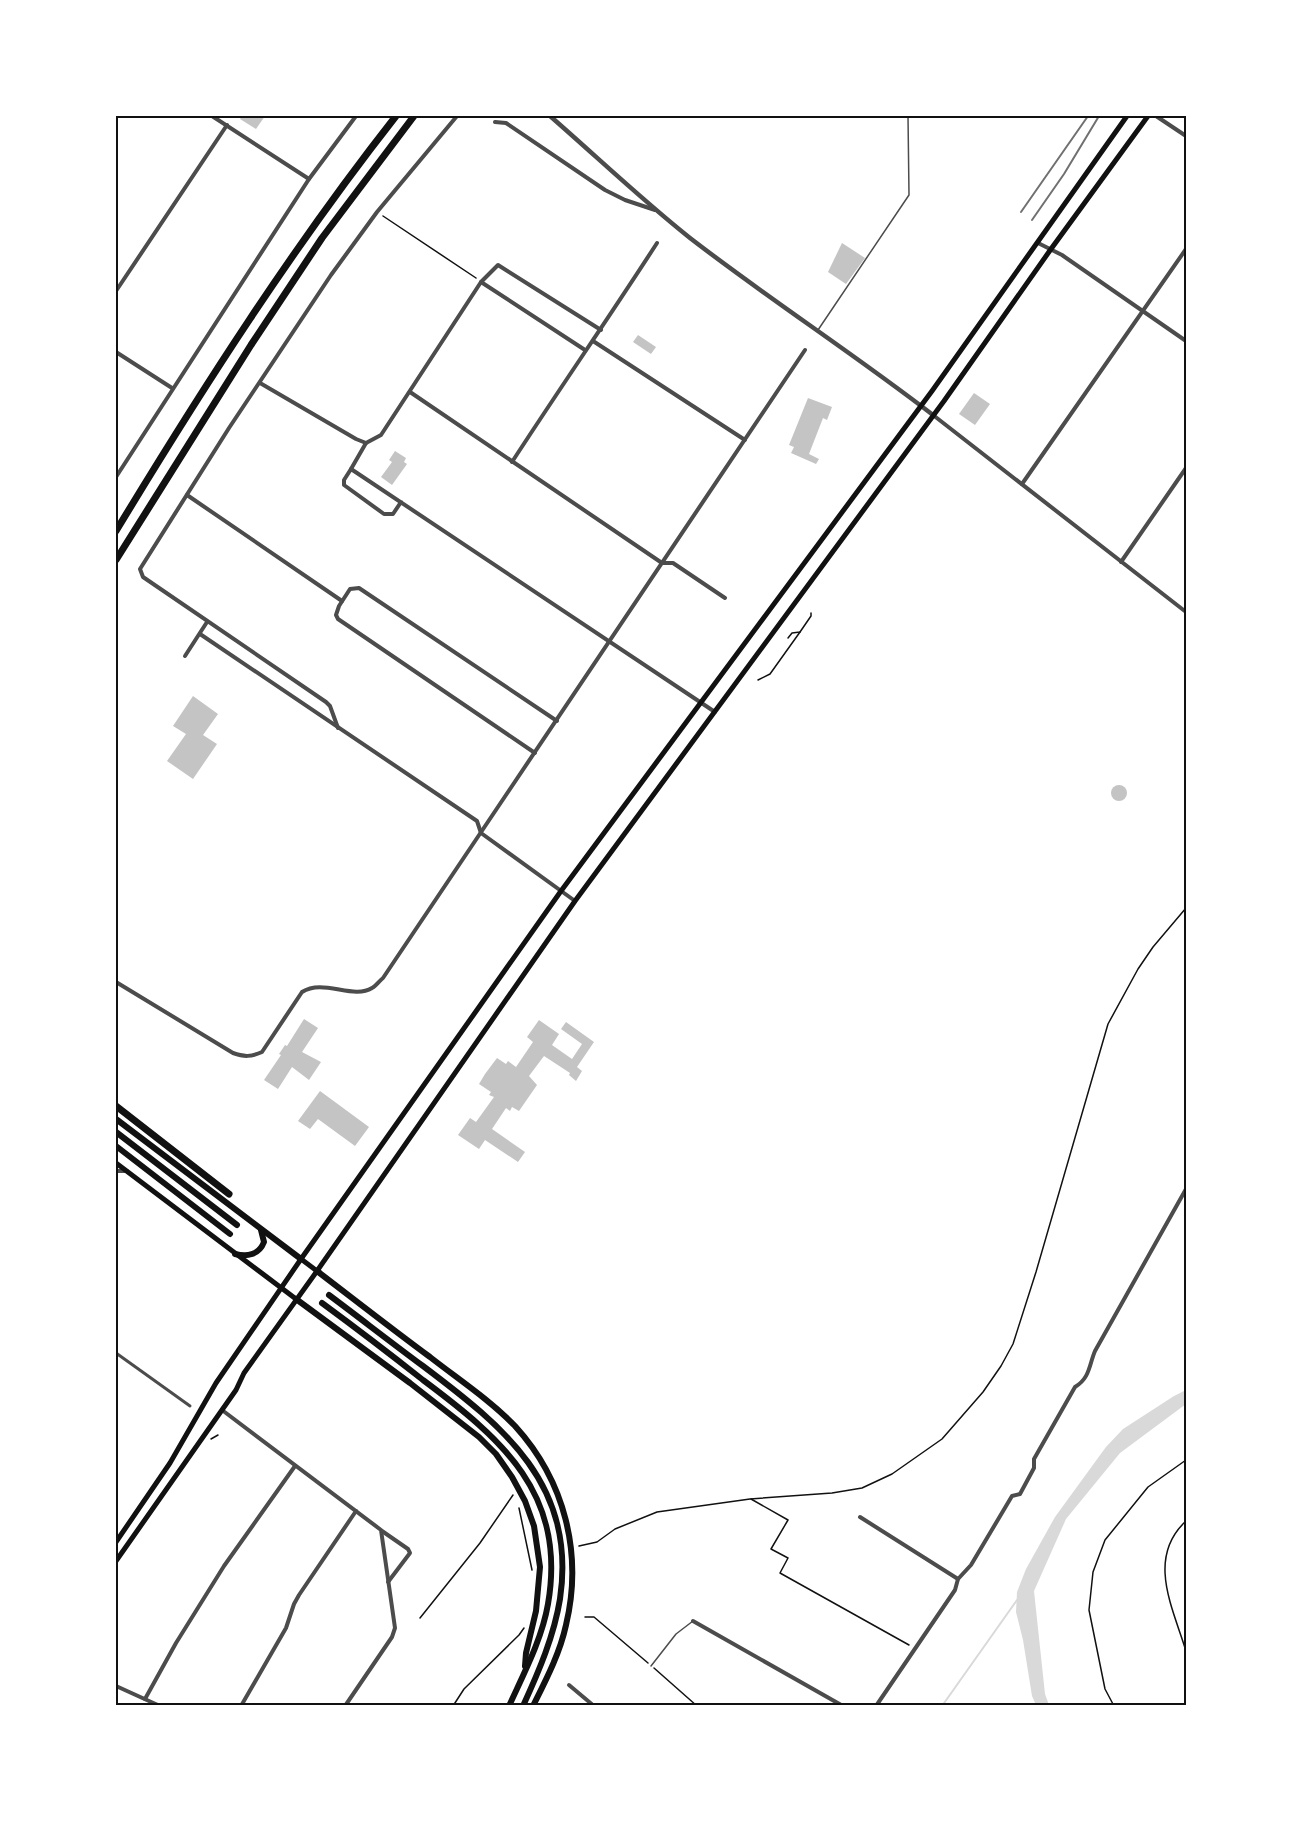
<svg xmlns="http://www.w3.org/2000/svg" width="1302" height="1821" font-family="Signika,sans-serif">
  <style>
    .water { fill: #d9d9d9 }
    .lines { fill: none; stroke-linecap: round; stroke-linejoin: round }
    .stream { stroke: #d9d9d9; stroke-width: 2 }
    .building { fill: #c4c4c4 }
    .path { stroke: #111; stroke-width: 1.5 }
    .service { stroke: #4c4c4c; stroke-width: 1.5 }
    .pedestrian { stroke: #4c4c4c; stroke-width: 3 }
    .minor { stroke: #4c4c4c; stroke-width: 4 }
    .tertiary { stroke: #4c4c4c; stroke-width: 4.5 }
    .secondary { stroke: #111; stroke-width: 5 }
    .trunk { stroke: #111; stroke-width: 6 }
    .motorway { stroke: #111; stroke-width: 7 }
    .rail { stroke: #707070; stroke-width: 2 }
    .neatline { fill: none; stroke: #111; stroke-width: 2 }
  </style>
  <rect width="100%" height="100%" fill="#fff"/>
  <polygon class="water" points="1186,1390 1186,1404 1120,1453 1066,1519 1034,1591 1045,1694 1049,1705 1036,1705 1032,1696 1023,1640 1016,1612 1017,1592 1026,1569 1055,1517 1106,1447 1123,1429 1174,1396"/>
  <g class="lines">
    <polyline class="stream" points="942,1706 1017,1600"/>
  </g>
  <g class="building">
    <polygon points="242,116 265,116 256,129 240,119"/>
    <polygon points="842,243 865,258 846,284 828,272"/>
    <polygon points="638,335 656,347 651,354 633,342"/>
    <polygon points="974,393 990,404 975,425 959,414"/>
    <polygon points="808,398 832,407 827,420 823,418 809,454 819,459 816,464 791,453 794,447 789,445"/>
    <polygon points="395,451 406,458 404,462 407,464 392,485 381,477 392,462 389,460"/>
    <polygon points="193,696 218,714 203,735 217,744 193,779 167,761 186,734 173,726"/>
    <circle cx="1119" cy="793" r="8"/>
    <polygon points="304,1019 318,1028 302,1052 321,1062 309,1080 292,1067 278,1089 264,1080 281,1055 279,1054 285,1045 287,1046"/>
    <polygon points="539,1020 559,1034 552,1045 572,1059 582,1044 561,1029 566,1022 594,1042 577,1067 582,1071 576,1081 569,1075 570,1073 544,1056 529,1076 537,1085 519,1111 512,1107 510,1111 506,1108 492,1129 525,1152 518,1162 485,1140 479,1149 458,1135 470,1118 476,1122 494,1097 489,1095 491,1092 479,1084 485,1074 497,1058 506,1064 508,1061 516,1067 533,1042 527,1037"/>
    <polygon points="320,1091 369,1127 355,1146 318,1119 310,1129 298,1121"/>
  </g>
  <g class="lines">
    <g class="path">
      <polyline points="383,216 476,278"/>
      <polyline points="788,638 792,633 800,632 811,616 811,613"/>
      <polyline points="758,680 770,674 800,632"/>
      <polyline points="211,1439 218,1435"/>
      <polyline points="751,1499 788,1520 771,1549 788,1558 780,1573 909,1645"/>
      <polyline points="519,1508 532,1570"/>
      <path d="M1186,1521C1146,1558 1173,1608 1186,1651"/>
      <polyline points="579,1546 597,1542 615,1529 657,1512 750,1499 832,1493 862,1488 892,1474 942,1439 983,1392 1001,1366 1013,1344 1036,1272 1108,1024 1138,969 1153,947 1186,908"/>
      <polyline points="585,1617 594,1617 648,1663"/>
      <polyline points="420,1618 480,1543 513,1495"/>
      <polyline points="654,1668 697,1706"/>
      <polyline points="453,1706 464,1689 519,1635 524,1628"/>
      <polyline points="1114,1706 1105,1689 1089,1610 1093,1572 1105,1540 1148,1487 1186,1460"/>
    </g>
    <g class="service">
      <polyline points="818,330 909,195 908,116"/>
      <polyline points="651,1666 676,1634 693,1621"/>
    </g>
    <polyline class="pedestrian" points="116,1353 190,1406"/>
    <g class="minor">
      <polyline points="212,116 309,179"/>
      <polyline points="1156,116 1186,136"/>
      <polyline points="495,122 506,123 605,190 625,200 655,210"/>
      <polyline points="1038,243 1062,255 1186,341"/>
      <polyline points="481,282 585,350"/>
      <polyline points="116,291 227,125"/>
      <polyline points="593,341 745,440"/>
      <polyline points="116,352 172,388"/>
      <polyline points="260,383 356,439 366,443"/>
      <polyline points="410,392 662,563 673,563 725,598"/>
      <polyline points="933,415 1186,612"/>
      <path d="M512,462C560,388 610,316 657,243"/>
      <polyline points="351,469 366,443 381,435 481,282 498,265 601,330"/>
      <polyline points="116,477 309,179 356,116"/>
      <polyline points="1022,484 1186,249"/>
      <polyline points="187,495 342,601"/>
      <polyline points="401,502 393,514 384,514 344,485 344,480 351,469 715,712"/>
      <polyline points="1121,562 1186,468"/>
      <polyline points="200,634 477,821 481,833 575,901"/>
      <polyline points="185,656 207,622"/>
      <polyline points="338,728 330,706 326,702 143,577 140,569 229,428 331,275 377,212 457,116"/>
      <polyline points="535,753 338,619 336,615 339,606 350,589 359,588 557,721"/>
      <path d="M116,982L233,1053C244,1057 251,1057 262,1052L302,992C323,978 353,1000 372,988C376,986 379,981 383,978L805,350"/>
      <polyline points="116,1171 127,1171"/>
      <polyline points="222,1410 381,1530 395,1628 392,1637 345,1706"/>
      <polyline points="860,1517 958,1579"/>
      <polyline points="382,1531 408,1549 410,1553 388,1582"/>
      <polyline points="693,1621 843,1706"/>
      <polyline points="569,1685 594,1706"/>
      <polyline points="116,1686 160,1706"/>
      <polyline points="145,1699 176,1643 224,1566 295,1466"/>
      <polyline points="241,1706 286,1628 294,1604 299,1595 356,1511"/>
      <path d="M876,1706L955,1590L958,1579L971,1565L1012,1496L1020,1494L1034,1468V1459L1075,1387C1090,1378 1089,1365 1095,1351L1186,1189"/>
    </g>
    <path class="tertiary" d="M550,116C596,156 642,200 690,238C769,299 854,354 933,415"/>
    <g class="secondary">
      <polyline points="116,1163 296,1299"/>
      <polyline points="301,1259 317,1271"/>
      <polyline points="116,1542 170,1463 216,1383 301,1259 561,891 932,391 1127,116"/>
      <polyline points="116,1561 236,1390 244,1373 317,1271 575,901 944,401 1051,249 1148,116"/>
    </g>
    <g class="trunk">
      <polyline points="116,1119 301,1259"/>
      <polyline points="116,1132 237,1225"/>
      <polyline points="116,1146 230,1234"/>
      <path d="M235,1254C247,1257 259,1255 264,1242L261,1230"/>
      <path d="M317,1271C355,1300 392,1329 430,1357C458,1379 490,1400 515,1426C565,1481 583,1554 566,1625C560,1653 546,1680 533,1706"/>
      <path d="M329,1295C361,1319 392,1343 423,1366C504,1427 577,1485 560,1599C554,1636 539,1671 523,1706"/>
      <polyline points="296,1299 410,1383 479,1437 496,1454 512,1477 525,1501 534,1526 540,1567 536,1611 526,1653 525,1666"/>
      <path d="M322,1303C356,1328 390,1354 423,1380C502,1439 567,1494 548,1604C542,1639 524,1673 509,1706"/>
    </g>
    <g class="motorway">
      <path d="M116,531C202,389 293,247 396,116"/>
      <polyline points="116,560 251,345 322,238 414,116"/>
      <polyline points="116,1106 229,1194"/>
    </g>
    <g class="rail">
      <polyline points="1021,212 1088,116"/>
      <polyline points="1032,220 1064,174 1099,116"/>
    </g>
  </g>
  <rect width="1302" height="1821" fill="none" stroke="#ffffff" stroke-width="234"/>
  <rect x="117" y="117" width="1068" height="1587" class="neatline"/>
</svg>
